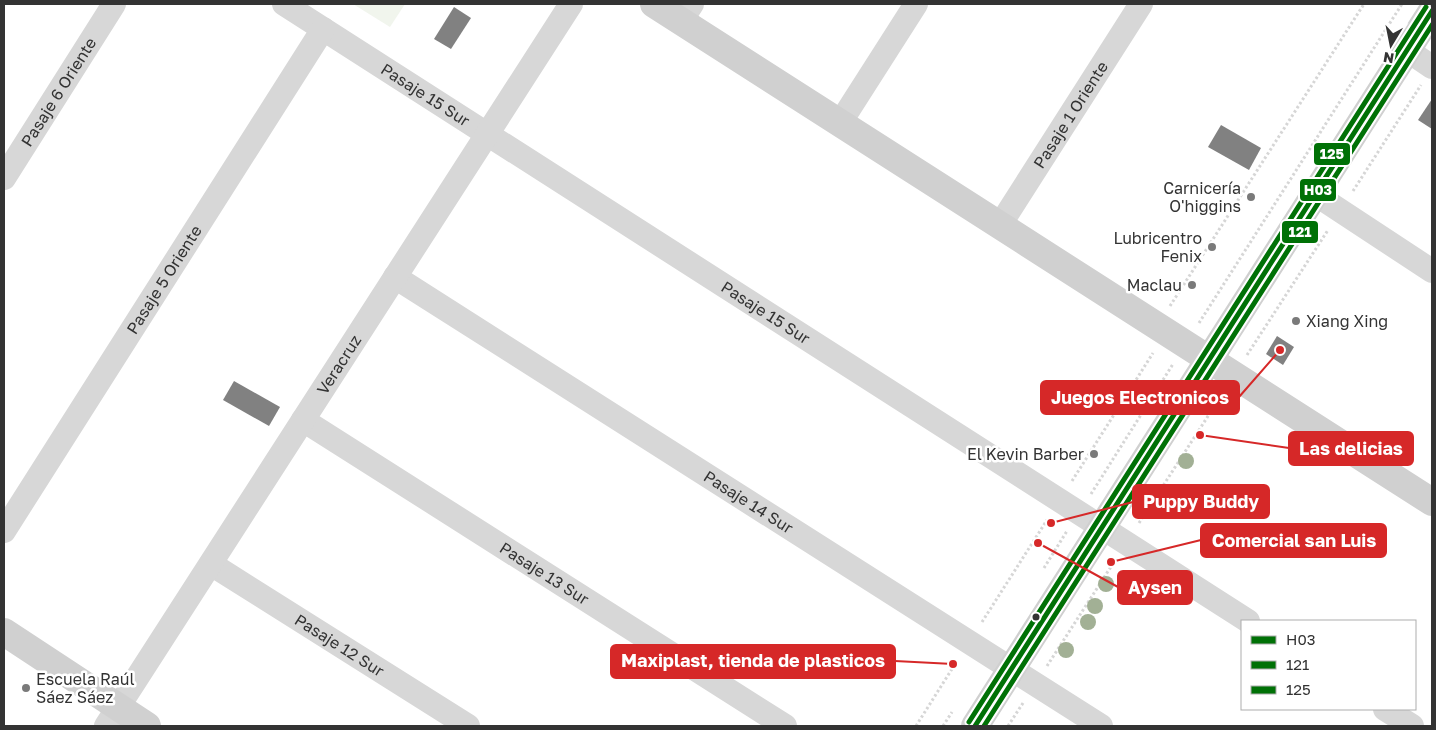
<svg xmlns="http://www.w3.org/2000/svg" width="1436" height="730" font-family="'Golos Text',sans-serif">
  <style>
    .green { fill: #f1f5ed }
    .building { fill: #818181 }
    .lines { fill: none; stroke-linecap: round; stroke-linejoin: round }
    .path { stroke: #d6d6d6; stroke-width: 3; stroke-dasharray: 2.5 2.5; stroke-linecap: butt }
    .street { stroke: #d7d7d7; stroke-width: 24 }
    .secondary { stroke: #d0d0d0; stroke-width: 28 }
    .bus-1-casing { stroke: #fff; stroke-width: 9 }
    .bus-2-casing { stroke: #fff; stroke-width: 9 }
    .bus-3-casing { stroke: #fff; stroke-width: 9 }
    .bus-1 { stroke: #007106; stroke-width: 5 }
    .bus-2 { stroke: #007106; stroke-width: 5 }
    .bus-3 { stroke: #007106; stroke-width: 5 }
    .tree { fill: #a2b095 }
    .poi-dot { fill: #7a7a7a; stroke: #fff; stroke-width: 2 }
    .bus-dot { fill: #333; stroke: #fff; stroke-width: 2 }
    .labels { text-anchor: middle; stroke-width: 5; stroke-linejoin: round; paint-order: stroke }
    .street-label { font-size: 16px; fill: #333; stroke: #fff }
    .poi-label { font-size: 16px; fill: #333; stroke: #fff; text-anchor: end }
    .leader { fill: none; stroke: #d62828; stroke-width: 2 }
    .callout-dot { fill: #d62828; stroke: #fff; stroke-width: 2 }
    .callout { fill: #d62828; stroke: #d62828; stroke-width: 2 }
    .callout-label { font-size: 18px; text-anchor: middle; font-weight: bold; fill: #fff }
    .line-badge { stroke: #fff; stroke-width: 2 }
    .badge-label { font-size: 14px; text-anchor: middle; font-weight: bold; fill: #fff }
  </style>
  <rect width="100%" height="100%" fill="#fff"/>
  <polygon class="green" points="353,4 405,4 390,27"/>
  <g class="building">
    <polygon points="454,7 471,18 451,49 434,39"/>
    <polygon points="1432,99 1432,129 1418,120"/>
    <polygon points="1221,125 1261,148 1249,170 1208,147"/>
    <polygon points="1277,336 1294,347 1283,365 1266,354"/>
    <polygon points="234,381 280,407 269,426 223,400"/>
  </g>
  <g class="lines">
    <g class="path">
      <polyline points="1353,191 1421,85"/>
      <polyline points="1170,306 1364,4"/>
      <polyline points="1199,323 1402,4"/>
      <polyline points="1247,355 1328,230"/>
      <polyline points="1072,481 1153,353"/>
      <polyline points="1091,494 1173,364"/>
      <polyline points="1139,523 1221,396"/>
      <polyline points="1044,568 1067,531"/>
      <polyline points="982,622 1047,520"/>
      <polyline points="1047,666 1114,562"/>
      <polyline points="916,726 957,661"/>
      <polyline points="943,726 952,712"/>
      <polyline points="1008,726 1023,703"/>
    </g>
    <g class="street">
      <path id="s1" d="M284,4L1248,621"/>
      <polyline points="681,21 692,4"/>
      <polyline points="1407,50 1432,67"/>
      <polyline points="840,123 916,4"/>
      <path id="s2" d="M4,178L114,4"/>
      <polyline points="1315,194 1432,271"/>
      <path id="s3" d="M1000,225L1141,4"/>
      <path id="s4" d="M395,277L1101,726"/>
      <path id="s5" d="M303,420L785,726"/>
      <path id="s6" d="M4,531L323,29"/>
      <path id="s7" d="M211,564L468,726"/>
      <polyline points="1385,709 1412,726"/>
      <path id="s8" d="M106,726L571,4"/>
    </g>
    <g class="secondary">
      <polyline points="654,4 1432,502"/>
      <polyline points="4,632 147,726"/>
      <polyline points="975,726 1432,11"/>
    </g>
    <g class="bus-1-casing">
      <polyline id="bus-1" points="975,726 1432,11"/>
    </g>
    <g class="bus-2-casing">
      <polyline id="bus-2" points="984,726 1432,25"/>
    </g>
    <g class="bus-3-casing">
      <polyline id="bus-3" points="969,722 1426,7"/>
    </g>
    <use href="#bus-1" class="bus-1"/>
    <use href="#bus-2" class="bus-2"/>
    <use href="#bus-3" class="bus-3"/>
  </g>
  <g class="tree">
    <circle cx="1186" cy="461" r="8"/>
    <circle cx="1106" cy="584" r="8"/>
    <circle cx="1095" cy="606" r="8"/>
    <circle cx="1088" cy="622" r="8"/>
    <circle cx="1066" cy="650" r="8"/>
  </g>
  <g class="poi-dot">
    <circle cx="1251" cy="197" r="5"/>
    <circle cx="1212" cy="247" r="5"/>
    <circle cx="1192" cy="285" r="5"/>
    <circle cx="1296" cy="321" r="5"/>
    <circle cx="1094" cy="454" r="5"/>
    <circle cx="26" cy="688" r="5"/>
  </g>
  <circle class="bus-dot" cx="1036" cy="617" r="4.5"/>
  <g class="labels">
    <g class="street-label">
      <text dy="6" stroke="none"><textPath href="#s2" startOffset="102">Pasaje 6 Oriente</textPath></text>
      <text dy="6" stroke="none"><textPath href="#s1" startOffset="168">Pasaje 15 Sur</textPath></text>
      <text dy="6" stroke="none"><textPath href="#s3" startOffset="131">Pasaje 1 Oriente</textPath></text>
      <text dy="6" stroke="none"><textPath href="#s6" startOffset="298">Pasaje 5 Oriente</textPath></text>
      <text dy="6" stroke="none"><textPath href="#s1" startOffset="572">Pasaje 15 Sur</textPath></text>
      <text dy="6" stroke="none"><textPath href="#s8" startOffset="430">Veracruz</textPath></text>
      <text dy="6" stroke="none"><textPath href="#s4" startOffset="419">Pasaje 14 Sur</textPath></text>
      <text dy="6" stroke="none"><textPath href="#s5" startOffset="286">Pasaje 13 Sur</textPath></text>
      <text dy="6" stroke="none"><textPath href="#s7" startOffset="152">Pasaje 12 Sur</textPath></text>
    </g>
    <g class="poi-label">
      <text x="1241" y="194">Carnicería<tspan x="1241" dy="18">O'higgins</tspan></text>
      <text x="1202" y="244">Lubricentro<tspan x="1202" dy="18">Fenix</tspan></text>
      <text x="1182" y="291">Maclau</text>
      <text x="1306" y="327" text-anchor="start">Xiang Xing</text>
      <text x="1084" y="460">El Kevin Barber</text>
      <text x="36" y="685" text-anchor="start">Escuela Raúl<tspan x="36" dy="18">Sáez Sáez</tspan></text>
    </g>
  </g>
  <path class="leader" d="M1280 350L1239 397M1200 435L1289 448M1051 523L1133 502M1111 562L1201 540M1038 543L1118 587M953 664L895 661"/>
  <g class="callout-dot">
    <circle cx="1280" cy="350" r="5"/>
    <circle cx="1200" cy="435" r="5"/>
    <circle cx="1051" cy="523" r="5"/>
    <circle cx="1111" cy="562" r="5"/>
    <circle cx="1038" cy="543" r="5"/>
    <circle cx="953" cy="664" r="5"/>
  </g>
  <g class="callout">
    <rect x="1041" y="381" width="198" height="33" rx="5"/>
    <rect x="1289" y="432" width="124" height="33" rx="5"/>
    <rect x="1133" y="485" width="136" height="33" rx="5"/>
    <rect x="1201" y="524" width="185" height="33" rx="5"/>
    <rect x="1118" y="571" width="74" height="33" rx="5"/>
    <rect x="611" y="645" width="284" height="33" rx="5"/>
  </g>
  <g class="callout-label">
    <text x="1140" y="404">Juegos Electronicos</text>
    <text x="1351" y="455">Las delicias</text>
    <text x="1201" y="508">Puppy Buddy</text>
    <text x="1294" y="547">Comercial san Luis</text>
    <text x="1155" y="594">Aysen</text>
    <text x="753" y="667">Maxiplast, tienda de plasticos</text>
  </g>
  <g class="line-badge">
    <rect x="1313" y="142" width="38" height="24" rx="5" fill="#007106"/>
    <rect x="1299" y="178" width="38" height="24" rx="5" fill="#007106"/>
    <rect x="1281" y="220" width="38" height="24" rx="5" fill="#007106"/>
  </g>
  <g class="badge-label">
    <text x="1332" y="159">125</text>
    <text x="1318" y="195">H03</text>
    <text x="1300" y="237">121</text>
  </g>
  <rect width="1436" height="730" fill="none" stroke="#333333" stroke-width="10"/>
  <rect x="1241" y="620" width="175" height="90" fill="#ffffff" stroke="#adadad"/>
  <rect x="1251" y="636" width="25" height="8" fill="#007106" stroke="#adadad"/>
  <text x="1286" y="645" font-size="15" fill="#333333">H03</text>
  <rect x="1251" y="661" width="25" height="8" fill="#007106" stroke="#adadad"/>
  <text x="1286" y="670" font-size="15" fill="#333333">121</text>
  <rect x="1251" y="686" width="25" height="8" fill="#007106" stroke="#adadad"/>
  <text x="1286" y="695" font-size="15" fill="#333333">125</text>
  <g transform="translate(1391 45) rotate(190)" stroke="#ffffff" stroke-width="4" paint-order="stroke">
  <path d="M0-4L9 19L0 12L-9 19Z" fill="#333333"/>
  <text y="-8" font-size="14" font-weight="bold" text-anchor="middle" fill="#333333">N</text>
  </g>
</svg>
